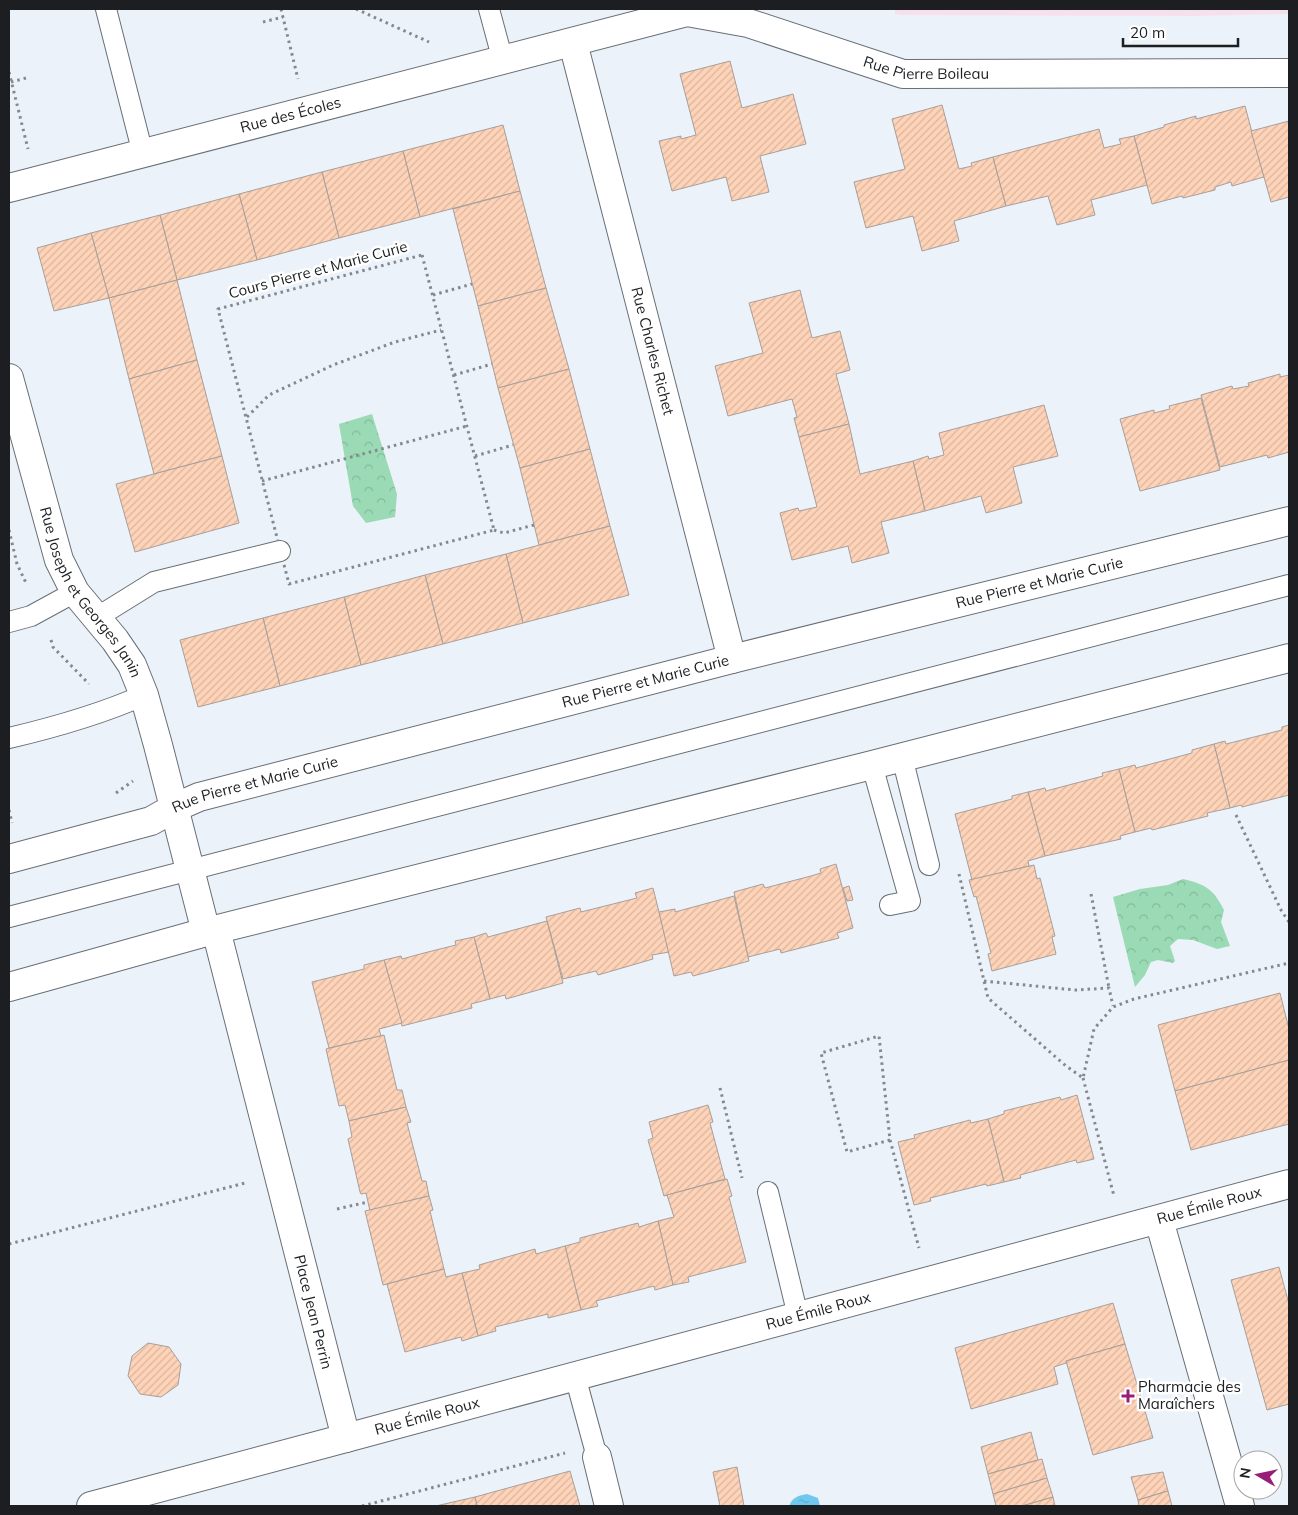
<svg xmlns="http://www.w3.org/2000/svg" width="1298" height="1515" font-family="Mulish,sans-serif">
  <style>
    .education { fill: #f6e0ee }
    .forest { fill: url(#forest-crowns) }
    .water { fill: url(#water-ripples) }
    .building { fill: url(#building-hatch); stroke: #a89f9a }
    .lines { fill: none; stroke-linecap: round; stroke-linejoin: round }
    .service-casing { stroke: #696f76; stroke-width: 22 }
    .minor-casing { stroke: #696f76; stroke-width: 30 }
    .path { stroke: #84898e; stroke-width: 3; stroke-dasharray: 2.5 4; stroke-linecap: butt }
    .service { stroke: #fff; stroke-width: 20 }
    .minor { stroke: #fff; stroke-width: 28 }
    .poi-dot { fill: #981e77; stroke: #fff; stroke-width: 2 }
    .labels { text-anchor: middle; stroke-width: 5; stroke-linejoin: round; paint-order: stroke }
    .street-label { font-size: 15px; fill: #1c1e21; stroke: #fff }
    .poi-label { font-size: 15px; fill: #1c1e21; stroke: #fff; text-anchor: start }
  </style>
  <defs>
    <pattern id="forest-crowns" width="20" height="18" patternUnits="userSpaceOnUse" patternTransform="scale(1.25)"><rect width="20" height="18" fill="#9adab5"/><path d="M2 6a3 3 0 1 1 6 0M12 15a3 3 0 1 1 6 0" fill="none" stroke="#84bb9b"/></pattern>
    <pattern id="water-ripples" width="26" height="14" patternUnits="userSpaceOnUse" patternTransform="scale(1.25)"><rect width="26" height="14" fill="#70c8ef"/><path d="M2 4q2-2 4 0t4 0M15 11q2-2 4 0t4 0" fill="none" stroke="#60abcd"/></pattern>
    <pattern id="building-hatch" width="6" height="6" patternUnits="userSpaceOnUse" patternTransform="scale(1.25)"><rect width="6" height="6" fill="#fed3b8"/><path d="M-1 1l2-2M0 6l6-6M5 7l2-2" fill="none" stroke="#d9b59e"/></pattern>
  </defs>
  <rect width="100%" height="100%" fill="#ebf2fa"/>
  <polygon class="education" points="895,9 1289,9 1289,14 1196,16 901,15 895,14"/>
  <g class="forest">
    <polygon points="372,414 397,494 395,517 366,523 353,506 339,424"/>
    <path d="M1183,879C1206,884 1214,890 1224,910L1221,922L1230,946L1217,949L1193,940L1178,939L1170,946L1175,961L1173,963L1158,960L1151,962L1145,975L1135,987L1113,897L1140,889L1168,885Z"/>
  </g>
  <path class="water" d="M807,1494L818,1498L820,1506H789C793,1497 797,1496 807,1494Z"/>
  <g class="building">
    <polygon points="730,61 742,108 793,94 806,144 760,156 769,192 732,201 726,177 672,191 659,141 681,136 681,139 696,135 680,74"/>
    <polygon points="942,105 959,169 972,166 971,163 993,157 1006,206 954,221 959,241 922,251 913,216 866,228 854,182 905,169 892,119"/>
    <polygon points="1245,106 1264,177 1232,186 1231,182 1215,187 1215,190 1183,198 1182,196 1152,204 1134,136 1164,127 1164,125 1196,116 1196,119"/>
    <polygon points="1289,121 1289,197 1271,202 1251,131"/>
    <polygon points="503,125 520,191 420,217 403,151"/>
    <polygon points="1099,129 1104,148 1121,144 1119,139 1134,136 1147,185 1091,200 1095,215 1057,225 1048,196 1006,206 993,157"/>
    <polygon points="403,151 420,217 339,238 322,172"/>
    <polygon points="322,172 339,238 257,260 239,194"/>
    <polygon points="520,191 546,288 478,306 453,209"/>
    <polygon points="239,194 257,260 177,280 160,215"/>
    <polygon points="160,215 177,280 109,298 91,233"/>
    <polygon points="91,233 109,298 54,311 37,248"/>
    <polygon points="177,280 197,360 129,379 109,298"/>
    <polygon points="546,288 569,369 498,388 478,306"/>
    <polygon points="800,290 812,338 840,331 850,370 836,374 849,424 799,437 794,418 797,417 792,399 728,416 715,366 763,353 749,303"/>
    <polygon points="197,360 222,456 154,474 129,379"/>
    <polygon points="569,369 590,449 520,468 498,388"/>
    <polygon points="1280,374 1280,377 1289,375 1289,452 1268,458 1267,455 1220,467 1201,395 1232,386 1233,389 1249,386 1248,383"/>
    <polygon points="1201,398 1220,470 1140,491 1120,419 1154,410 1154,413 1170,409 1169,406"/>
    <polygon points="1044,405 1058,456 1013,467 1022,503 986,513 981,496 925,511 913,461 928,456 929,459 944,455 939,433"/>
    <polygon points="849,424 860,474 913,461 925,511 881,522 889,553 852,563 848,546 792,560 780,513 798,508 799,511 817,507 799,437"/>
    <polygon points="590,449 610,526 539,545 520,468"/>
    <polygon points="222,456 239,523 135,552 116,484"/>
    <polygon points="610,526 629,595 523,623 506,554"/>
    <polygon points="506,554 523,623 443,644 425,575"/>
    <polygon points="425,575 443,644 361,665 344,597"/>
    <polygon points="344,597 361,665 280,686 263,618"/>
    <polygon points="263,618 280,686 198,707 180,640"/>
    <polygon points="1289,725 1289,795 1242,807 1241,805 1230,808 1214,744 1225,741 1226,744 1282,730 1282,727"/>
    <polygon points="1214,744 1230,808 1207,813 1208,816 1152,830 1151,828 1135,832 1119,769 1135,765 1136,768 1192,753 1192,750"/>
    <polygon points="1119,769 1135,832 1120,836 1121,839 1045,856 1028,792 1045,788 1046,791 1103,776 1102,773"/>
    <polygon points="1028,792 1045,856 1028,861 1029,866 972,880 955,814 1012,799 1012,796"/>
    <polygon points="836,864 853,928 837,933 839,938 781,953 780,949 748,957 734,892 763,884 765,888 811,876 821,873 820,869"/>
    <polygon points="1034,865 1037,879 1040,878 1055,936 1052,937 1056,954 992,971 988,954 991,953 976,896 974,897 969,880"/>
    <polygon points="849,886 853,900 847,901 843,888"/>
    <polygon points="653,888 669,952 652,955 653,959 598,975 596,971 563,979 546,917 580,908 581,912 637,898 635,893"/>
    <polygon points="734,896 749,961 693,976 691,972 674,976 659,912 675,909 675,912"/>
    <polygon points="547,921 563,983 506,999 505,995 490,999 474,937 486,933 488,937"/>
    <polygon points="474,937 490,999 471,1004 472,1008 402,1026 384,960 401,956 402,959 424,953 456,945 455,941"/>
    <polygon points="384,960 402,1023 379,1029 381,1036 329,1048 312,982 364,969 364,965"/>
    <polygon points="1280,993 1289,1029 1289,1060 1175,1091 1158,1025"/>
    <polygon points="384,1035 397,1090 402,1090 406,1107 349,1121 345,1105 339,1106 326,1049"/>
    <polygon points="1289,1060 1289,1124 1191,1150 1175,1091"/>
    <polygon points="1077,1095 1094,1159 1077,1163 1076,1160 1020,1175 1021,1178 1004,1182 988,1119 1004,1114 1004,1111 1060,1097 1061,1100"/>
    <polygon points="708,1105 713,1122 710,1123 725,1179 664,1196 648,1140 653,1138 649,1122"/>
    <polygon points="406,1107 411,1122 407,1123 422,1181 426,1181 429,1196 370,1211 366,1193 361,1194 360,1192 348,1139 352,1137 349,1121"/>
    <polygon points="988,1119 1004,1182 987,1186 986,1184 930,1198 931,1201 914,1205 898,1142 915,1138 914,1135 970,1120 971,1123"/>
    <polygon points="727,1179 732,1196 729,1197 746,1262 688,1277 689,1282 673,1285 658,1221 674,1217 667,1195"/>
    <polygon points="429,1196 433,1210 430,1211 444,1269 383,1285 365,1211"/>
    <polygon points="658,1221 673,1285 655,1290 654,1286 596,1301 598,1306 581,1310 565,1246 580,1242 580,1238 638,1223 639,1227"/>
    <polygon points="565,1246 581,1310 548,1318 548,1314 495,1327 496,1331 478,1336 462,1273 480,1269 479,1265 535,1249 536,1254"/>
    <polygon points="1279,1267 1289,1304 1289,1404 1267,1410 1231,1280"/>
    <polygon points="444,1269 446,1277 462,1273 478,1336 462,1341 461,1337 405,1352 387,1284"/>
    <polygon points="1113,1303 1125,1344 1066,1361 1066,1363 1054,1367 1058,1384 971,1409 955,1348"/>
    <polygon points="148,1343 169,1347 181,1364 178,1385 161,1397 140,1394 128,1376 132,1356"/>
    <polygon points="1125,1344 1153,1438 1093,1455 1066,1361"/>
    <polygon points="1031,1432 1038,1460 988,1474 981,1447"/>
    <polygon points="1042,1459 1047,1478 993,1494 988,1474"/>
    <polygon points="737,1467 744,1506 720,1506 713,1472"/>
    <polygon points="570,1471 580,1506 477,1506 475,1497"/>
    <polygon points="1163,1472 1168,1491 1138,1500 1131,1477"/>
    <polygon points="1047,1478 1053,1497 1022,1506 996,1506 993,1494"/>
    <polygon points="1168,1491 1172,1506 1139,1506 1138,1500"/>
    <polygon points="475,1497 477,1506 436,1506 440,1505"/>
    <polygon points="1053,1497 1055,1506 1022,1506"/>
  </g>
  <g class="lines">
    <g class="service-casing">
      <g id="service">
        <polyline points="106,9 143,154"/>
        <polyline points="489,9 503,61"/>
        <polyline points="96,618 154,582 280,551"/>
        <polyline points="9,622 31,616 75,592"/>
        <path d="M9,738C56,727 99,715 144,695"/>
        <polyline points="902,757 929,865"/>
        <polyline points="872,765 910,901 890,905"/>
        <polyline points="9,917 1289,585"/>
        <polyline points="768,1192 798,1316"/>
        <polyline points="575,1376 597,1457"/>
      </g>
    </g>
    <g class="minor-casing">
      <g id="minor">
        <path id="s1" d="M573,43L732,659"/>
        <path id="s2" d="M9,188L687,12L748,23L903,74L1289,73"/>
        <path id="s3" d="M9,378L59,560L75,592L115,640L132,665L144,695L158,745L206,932"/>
        <path id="s4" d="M9,859L151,821L174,808L199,797L732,659L1289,521"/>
        <polyline points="9,987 206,932 872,765 1289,658"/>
        <polyline points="1159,1220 1240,1506"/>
        <path id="s5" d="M346,1438L1289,1184"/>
        <polyline points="597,1457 609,1506"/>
        <polyline points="91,1506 346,1438 216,930"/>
      </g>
    </g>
    <g class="path">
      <polyline points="281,9 298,79"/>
      <polyline points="356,9 429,42"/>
      <polyline points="263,22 283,17"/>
      <polyline points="9,72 28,149"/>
      <polyline points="11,82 26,78"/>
      <polygon points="422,255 494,530 289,584 218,309"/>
      <polyline points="433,295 472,284"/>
      <polyline points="454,375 492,364"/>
      <polyline points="247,417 269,395 333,365 395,342 441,330"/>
      <polyline points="475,456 513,445"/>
      <polyline points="262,481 467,426"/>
      <polyline points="9,530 17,564 27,585"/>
      <polyline points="494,530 504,533 534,525"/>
      <polyline points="51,640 53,647 89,684"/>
      <polyline points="116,793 133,781"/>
      <polyline points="9,810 12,823"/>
      <polyline points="1236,815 1281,910 1289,922"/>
      <polyline points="959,874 988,998 1066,1066 1083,1078 1094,1029 1113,1007 1134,999 1289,963"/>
      <polyline points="1091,894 1109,988"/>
      <polyline points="984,981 1075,990 1109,988 1113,1006"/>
      <polyline points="1083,1078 1114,1196"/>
      <polyline points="720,1088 742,1178"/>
      <polyline points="890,1140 847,1152 821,1053 879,1036 890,1140 919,1248"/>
      <polyline points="337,1209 368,1202"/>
      <polyline points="9,1244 245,1183"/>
      <polyline points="362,1506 565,1453"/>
    </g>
    <use href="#service" class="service"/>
    <use href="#minor" class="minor"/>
  </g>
  <path class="poi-dot" d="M1125.5 1388.5h5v5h5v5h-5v5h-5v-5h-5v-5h5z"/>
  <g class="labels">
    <g class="street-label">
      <text dy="5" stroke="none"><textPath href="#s2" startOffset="948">Rue Pierre Boileau</textPath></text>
      <text dy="5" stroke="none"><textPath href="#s2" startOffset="291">Rue des Écoles</textPath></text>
      <text transform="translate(318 270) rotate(-15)" y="5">Cours Pierre et Marie Curie</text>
      <text dy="5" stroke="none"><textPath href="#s1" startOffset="318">Rue Charles Richet</textPath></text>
      <text dy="5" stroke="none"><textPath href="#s4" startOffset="1068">Rue Pierre et Marie Curie</textPath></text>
      <text dy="5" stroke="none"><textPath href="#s3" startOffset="232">Rue Joseph et Georges Janin</textPath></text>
      <text dy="5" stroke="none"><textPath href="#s4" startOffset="662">Rue Pierre et Marie Curie</textPath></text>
      <text dy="5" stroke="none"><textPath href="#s4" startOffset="258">Rue Pierre et Marie Curie</textPath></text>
      <text dy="5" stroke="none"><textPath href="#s5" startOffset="894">Rue Émile Roux</textPath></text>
      <text dy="5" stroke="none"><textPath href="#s5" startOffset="489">Rue Émile Roux</textPath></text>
      <text transform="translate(313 1312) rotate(76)" y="5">Place Jean Perrin</text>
      <text dy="5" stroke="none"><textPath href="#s5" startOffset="84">Rue Émile Roux</textPath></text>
    </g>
    <g class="poi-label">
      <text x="1138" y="1392">Pharmacie des<tspan x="1138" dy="17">Maraîchers</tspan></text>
    </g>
  </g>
  <rect width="1298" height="1515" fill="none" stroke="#1c1e21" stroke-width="20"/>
  <g transform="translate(1258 1475) rotate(279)"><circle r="24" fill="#ffffff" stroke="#a4a5a6"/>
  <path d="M0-4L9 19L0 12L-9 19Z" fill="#981e77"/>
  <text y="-8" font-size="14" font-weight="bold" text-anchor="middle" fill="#1c1e21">N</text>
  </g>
  <path d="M1123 38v8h115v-8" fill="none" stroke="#1c1e21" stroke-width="2.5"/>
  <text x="1130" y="38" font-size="15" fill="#1c1e21" stroke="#ffffff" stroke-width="4" paint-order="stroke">20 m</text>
</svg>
